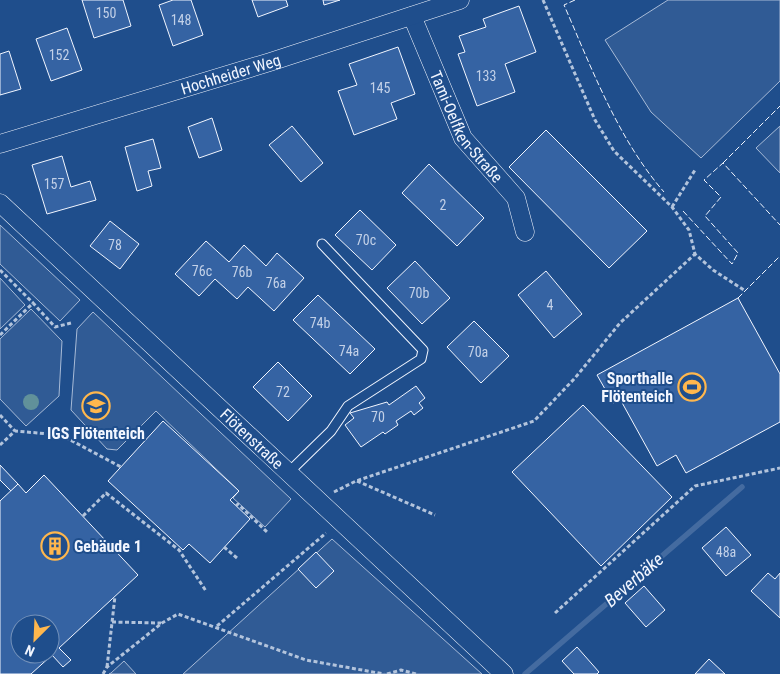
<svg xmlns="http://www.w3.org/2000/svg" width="780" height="674" font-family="'Roboto Condensed',sans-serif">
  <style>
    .green { fill: #305b95; stroke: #a8bbd7 }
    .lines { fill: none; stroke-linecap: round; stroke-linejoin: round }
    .stream { stroke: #446ba0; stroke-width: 5.5 }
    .building { fill: #3563a3; stroke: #f2f6ff; fill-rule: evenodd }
    .service-casing { stroke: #f2f6ff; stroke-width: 11 }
    .minor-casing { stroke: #f2f6ff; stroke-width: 19 }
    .path { stroke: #b3c4dc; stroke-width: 3; stroke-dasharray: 4 2.5; stroke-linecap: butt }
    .service { stroke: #1f4e8c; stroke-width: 9 }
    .minor { stroke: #1f4e8c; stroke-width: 18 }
    .fence { stroke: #f2f6ff; stroke-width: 1; stroke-dasharray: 6 2.5; stroke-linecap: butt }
    .tree { fill: #61919a }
    .labels { text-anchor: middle; stroke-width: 4; stroke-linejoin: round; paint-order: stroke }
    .number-label { font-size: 14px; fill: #c3d1e8 }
    .street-label { font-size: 16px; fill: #f2f6ff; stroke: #1f4e8c }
    .poi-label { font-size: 16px; font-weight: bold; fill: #f2f6ff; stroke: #1f4e8c; text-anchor: end }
    .water-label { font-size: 18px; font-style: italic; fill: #f2f6ff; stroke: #1f4e8c }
  </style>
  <rect width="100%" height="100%" fill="#1f4e8c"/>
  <g class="green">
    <polygon points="668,0 780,0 780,81 701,158 651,112 605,40"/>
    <polygon points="780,126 780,173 756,148"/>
    <polygon points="0,225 80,300 60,321 0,264"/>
    <polygon points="0,278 25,305 0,329"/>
    <polygon points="31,309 62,341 59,396 26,426 0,399 0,339"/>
    <polygon points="93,312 291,499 265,527 233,498 239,491 156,411 117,450 107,449 71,410 77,329"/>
    <polygon points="332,539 482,674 183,674"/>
    <polygon points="124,661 136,674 109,674 111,673"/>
  </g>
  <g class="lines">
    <polyline class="stream" points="525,674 742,487"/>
  </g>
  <g class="building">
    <polygon points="82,0 123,0 131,26 94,38"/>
    <polygon points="173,0 191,0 203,35 173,46 159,5"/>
    <polygon points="252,0 286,0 288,6 258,17"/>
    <polygon points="323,0 340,0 324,5"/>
    <polygon points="519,6 536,52 505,64 515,92 477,106 458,54 465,52 459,36 486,27 483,19"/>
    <polygon points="67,28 82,70 51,81 36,39"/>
    <polygon points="398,47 415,94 391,103 397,119 354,135 338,91 357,85 349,64"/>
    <polygon points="9,51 21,89 0,95 0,54"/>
    <polygon points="212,118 222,150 199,158 188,127"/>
    <polygon points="292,126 323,163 301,182 269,145"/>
    <polygon points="546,130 647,231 609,268 509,167"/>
    <polygon points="153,139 161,168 148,171 152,186 137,191 125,147"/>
    <polygon points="62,156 71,187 90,181 96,200 47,214 32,165"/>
    <polygon points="429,164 484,218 457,246 402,193"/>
    <polygon points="360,210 396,245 372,270 335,235"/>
    <polygon points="110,221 139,244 120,269 90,246"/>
    <polygon points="206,241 229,262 244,245 266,266 277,253 304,278 274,311 248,287 237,299 215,279 199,296 175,274"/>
    <polygon points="415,261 450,298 422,324 387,288"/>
    <polygon points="546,271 582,314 554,338 518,295"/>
    <polygon points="318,295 375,349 350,374 293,320"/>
    <polygon points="738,298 780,374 780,422 686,473 676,455 657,466 620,399 613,403 597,375"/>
    <polygon points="474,321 509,356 481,383 447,347"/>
    <polygon points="278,362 312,396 288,421 253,387"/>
    <polygon points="416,386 425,398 419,403 423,408 414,415 411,411 396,421 398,425 385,434 383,432 361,447 345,425 354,418 350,413 387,402 389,405"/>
    <polygon points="583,405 672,497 601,566 512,472"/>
    <polygon points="163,421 239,491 230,500 250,519 210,563 189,544 183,550 108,481"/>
    <polygon points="0,465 18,484 11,491 0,480"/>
    <path d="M44,475L138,575L59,648L71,660L63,667L52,655L31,674H0V501L18,484L26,493ZM20,624H50V654H20Z"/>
    <polygon points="726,527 751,555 726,576 702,548"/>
    <polygon points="316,552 334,571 316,588 298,569"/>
    <polygon points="768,573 775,579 780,573 780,618 751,591"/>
    <polygon points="644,586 665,610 646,627 625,603"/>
    <polygon points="577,647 599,672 597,674 574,674 562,661"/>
    <polygon points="709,659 725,674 695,674"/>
  </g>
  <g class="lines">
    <g class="service-casing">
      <polyline id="service" points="288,473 331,431 348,406 421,359 423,350 322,244"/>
    </g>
    <g class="minor-casing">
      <g id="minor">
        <path id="s1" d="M412,16L463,138L516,198L525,232"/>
        <path id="s2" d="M0,144L270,62L460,0"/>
        <path id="s3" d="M0,203L504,674"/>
      </g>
    </g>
    <g class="path">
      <polyline points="543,0 595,120 614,151 672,207 689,230 695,254 713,270 744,290"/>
      <polyline points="672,207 695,170"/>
      <polyline points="0,270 33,303"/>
      <polyline points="0,335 33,303 55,327 71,323"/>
      <polyline points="0,415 15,431"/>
      <polyline points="0,445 15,431 61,435 121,467"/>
      <polyline points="357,481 435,515"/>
      <polyline points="334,492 356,481 534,421 575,378 620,323 695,254"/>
      <polyline points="236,506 238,504 267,532"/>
      <polyline points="83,516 106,493 179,550 206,591"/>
      <polyline points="224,547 237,558"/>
      <polyline points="555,613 695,486 780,468"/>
      <polyline points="112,622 161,623"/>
      <polyline points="217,626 326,533"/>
      <polyline points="107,667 115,596"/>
      <polyline points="103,674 107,667 162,623 178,614 306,660 384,674"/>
      <polyline points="387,674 401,670 416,674"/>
    </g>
    <use href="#service" class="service"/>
    <use href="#minor" class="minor"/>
    <g class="fence">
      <path d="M575,0L564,5C592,69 618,139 664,192"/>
      <polyline points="723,163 780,106"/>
      <polyline points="683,211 732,264 738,253 705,216 721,197 704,180 723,163 780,225"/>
      <polyline points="738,298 780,256"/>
    </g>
  </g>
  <circle class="tree" cx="31" cy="402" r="8"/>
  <defs>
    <g id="stadium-ring" transform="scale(1.4375)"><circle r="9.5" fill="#1f4e8c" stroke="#ffb74d" stroke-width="1.5"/><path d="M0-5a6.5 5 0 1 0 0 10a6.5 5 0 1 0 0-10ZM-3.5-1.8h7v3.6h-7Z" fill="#ffb74d"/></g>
    <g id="school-ring" transform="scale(1.4375)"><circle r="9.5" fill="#1f4e8c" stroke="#ffb74d" stroke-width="1.5"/><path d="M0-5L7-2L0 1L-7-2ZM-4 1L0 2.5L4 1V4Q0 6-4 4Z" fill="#ffb74d"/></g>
    <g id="building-ring" transform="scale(1.4375)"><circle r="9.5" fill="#1f4e8c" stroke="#ffb74d" stroke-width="1.5"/><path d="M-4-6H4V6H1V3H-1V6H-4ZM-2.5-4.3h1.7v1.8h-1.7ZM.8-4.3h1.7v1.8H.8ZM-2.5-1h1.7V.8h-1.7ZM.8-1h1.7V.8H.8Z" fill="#ffb74d"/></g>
  </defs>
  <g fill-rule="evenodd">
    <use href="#stadium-ring" x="692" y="387"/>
    <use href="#school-ring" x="96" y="406"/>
    <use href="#building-ring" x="55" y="546"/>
  </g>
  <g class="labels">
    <g class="number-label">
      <text x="106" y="18">150</text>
      <text x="181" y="25">148</text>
      <text x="59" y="60">152</text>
      <text x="486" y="81">133</text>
      <text x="380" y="93">145</text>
      <text x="54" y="189">157</text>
      <text x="443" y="210">2</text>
      <text x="366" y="245">70c</text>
      <text x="115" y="250">78</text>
      <text x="202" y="276">76c</text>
      <text x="242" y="277">76b</text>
      <text x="276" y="288">76a</text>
      <text x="419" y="298">70b</text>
      <text x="550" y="310">4</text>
      <text x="320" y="328">74b</text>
      <text x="349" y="356">74a</text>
      <text x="478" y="357">70a</text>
      <text x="283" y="397">72</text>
      <text x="378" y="422">70</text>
      <text x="726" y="557">48a</text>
    </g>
    <g class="street-label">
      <text dy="6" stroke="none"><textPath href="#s2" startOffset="241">Hochheider Weg</textPath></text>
      <text dy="6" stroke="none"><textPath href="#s1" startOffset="124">Tami-Oelfken-Straße</textPath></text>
      <text dy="6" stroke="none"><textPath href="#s3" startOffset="345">Flötenstraße</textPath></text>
    </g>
    <g class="poi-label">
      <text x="673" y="384">Sporthalle<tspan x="673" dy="18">Flötenteich</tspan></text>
      <text x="96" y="439" text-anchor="middle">IGS Flötenteich</text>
      <text x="74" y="552" text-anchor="start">Gebäude 1</text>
    </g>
    <g class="water-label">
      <text transform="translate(634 580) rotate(-41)" y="6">Beverbäke</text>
    </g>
  </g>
  <g transform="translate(35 639) rotate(204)"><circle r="24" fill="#1f4e8c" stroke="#7391ba"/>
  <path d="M0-4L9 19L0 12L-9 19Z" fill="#ffb74d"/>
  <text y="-8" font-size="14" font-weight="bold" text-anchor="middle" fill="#f2f6ff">N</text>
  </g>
</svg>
